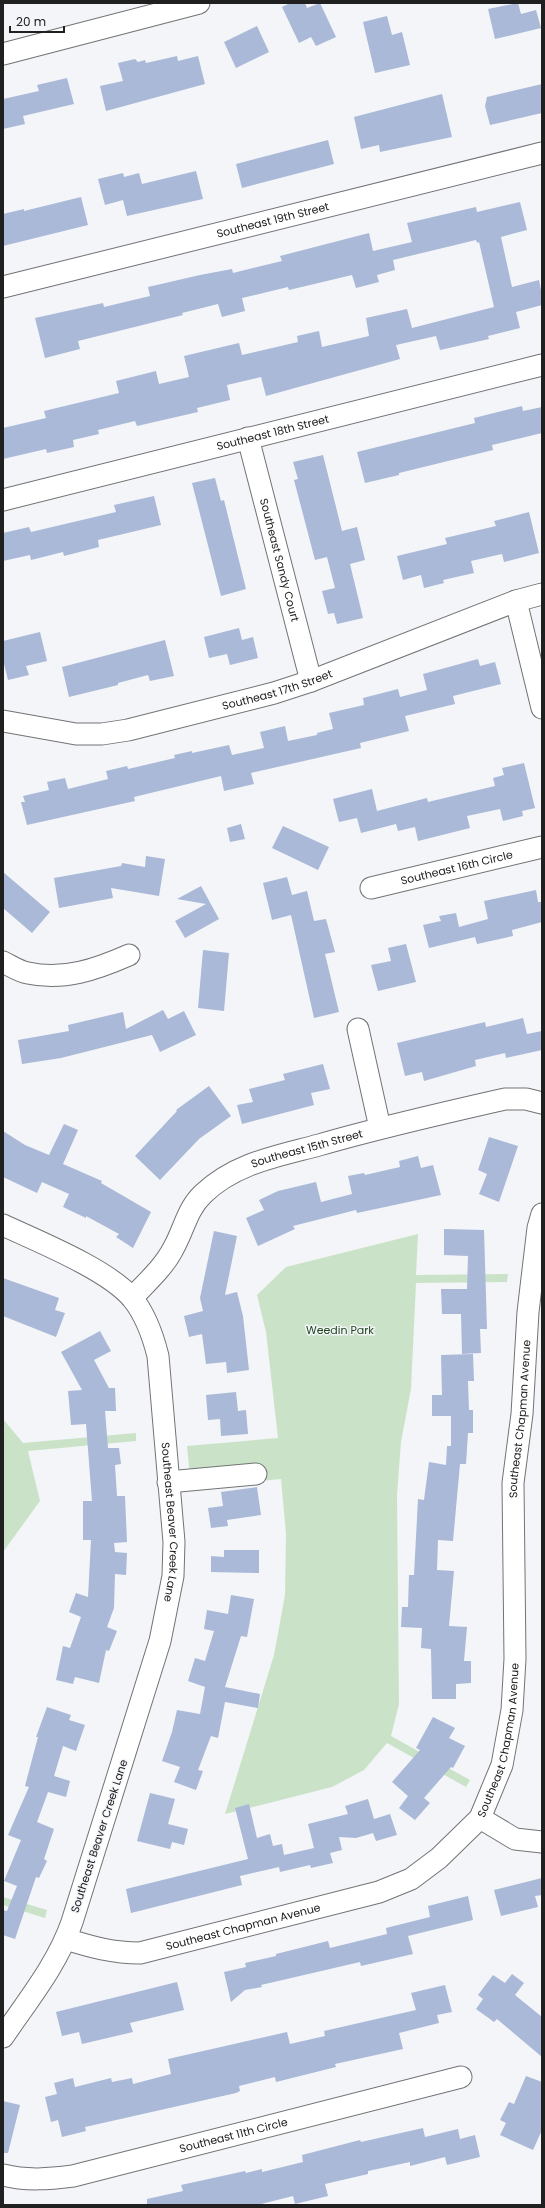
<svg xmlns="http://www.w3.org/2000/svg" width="545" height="2208" font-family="Poppins,sans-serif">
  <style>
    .green { fill: #cae3c8 }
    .building { fill: #aab9d8 }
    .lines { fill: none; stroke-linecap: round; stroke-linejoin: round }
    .minor-casing { stroke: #727375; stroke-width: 23 }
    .minor { stroke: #fff; stroke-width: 21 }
    .labels { text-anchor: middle; stroke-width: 3; stroke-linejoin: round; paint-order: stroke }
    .street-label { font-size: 11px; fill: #202021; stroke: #f3f5f8 }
    .park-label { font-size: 11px; fill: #1f451e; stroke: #f3f5f8 }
  </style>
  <rect width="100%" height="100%" fill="#f3f5f8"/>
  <g class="green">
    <polygon points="418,1234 416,1275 508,1274 507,1282 416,1283 411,1389 401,1442 397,1495 399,1704 391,1736 470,1780 466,1787 387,1743 364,1770 332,1787 225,1814 274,1655 285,1595 286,1534 281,1479 191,1487 187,1446 278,1438 266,1332 257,1295 286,1267"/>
    <polygon points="3,1419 23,1443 136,1433 136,1441 28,1451 40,1501 3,1552"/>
    <polygon points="3,1897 47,1910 45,1918 3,1905"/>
  </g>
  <g class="building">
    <polygon points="290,3 305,3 307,8 320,3 336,37 316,46 311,37 299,43 282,7"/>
    <polygon points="518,3 521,14 536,10 541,28 495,39 488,9"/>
    <polygon points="387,16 392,35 402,32 410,65 375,73 363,22"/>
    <polygon points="257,26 269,52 236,68 224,42"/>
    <polygon points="177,56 178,61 198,56 205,84 106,111 100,86 123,81 118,63 135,59 138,62 145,60 146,63"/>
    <polygon points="67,78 74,104 23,116 25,124 3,129 3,99 39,91 37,85"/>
    <polygon points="542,84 542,113 490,125 485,106 487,97"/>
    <polygon points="442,94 452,137 380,152 379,145 361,149 354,117"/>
    <polygon points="328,140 334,164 242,188 236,164"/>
    <polygon points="196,171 203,199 127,216 123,200 105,205 98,179 123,173 124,177 139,173 142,184"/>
    <polygon points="81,197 88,225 3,246 3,214 24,209 24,211"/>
    <polygon points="520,202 527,230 501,237 512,287 539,280 542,295 542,305 516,312 520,328 488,336 489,339 440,350 436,336 396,345 400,359 266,396 261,377 227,385 230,400 197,408 198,412 137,426 135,421 98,430 99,434 73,440 74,447 47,453 46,449 3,459 3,428 46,418 44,411 119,393 116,381 156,371 159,384 189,377 184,356 239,343 242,355 298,342 297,336 319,331 322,347 369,336 366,318 407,309 412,328 494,307 479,242 477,243 476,240 393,260 395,270 377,275 379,282 356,288 352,275 289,290 288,287 242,298 245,311 222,317 218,304 182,313 183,315 78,341 80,349 45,358 35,318 103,303 104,307 150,296 148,287 200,275 232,269 233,273 282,261 280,256 369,233 373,251 412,242 407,223 476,207 477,212"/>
    <polygon points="522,406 523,411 542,407 542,433 492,445 493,450 399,473 399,475 365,483 357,452 475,423 474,418"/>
    <polygon points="323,455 342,531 357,527 365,560 350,564 363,618 337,624 334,613 328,614 322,591 335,588 327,557 315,560 294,480 298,479 293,462"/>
    <polygon points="215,478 221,501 224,500 246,589 221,596 192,483"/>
    <polygon points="154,496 161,525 98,540 99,547 64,556 63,552 31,560 30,555 3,561 3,533 29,527 31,532 116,512 114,505"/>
    <polygon points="529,512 539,553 504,562 502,554 471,561 474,573 443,580 444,583 424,588 421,575 403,580 397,556 447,544 445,538 496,526 494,521"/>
    <polygon points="239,628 242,640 253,637 258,658 230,665 227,654 209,658 204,637"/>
    <polygon points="40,632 47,661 26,666 29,675 8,680 3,660 3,641"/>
    <polygon points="165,640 174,676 150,681 148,675 118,683 118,685 69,697 62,667"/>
    <polygon points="478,659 480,666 495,662 501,684 453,696 455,704 405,716 409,731 360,743 361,748 251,773 254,784 224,791 221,776 134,797 135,801 27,825 21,802 25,802 23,796 49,790 47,782 65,778 68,789 108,779 106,771 127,766 128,769 175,758 174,755 192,751 192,753 229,745 232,755 264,748 260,732 285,726 288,741 317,735 317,733 333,729 329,713 364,705 363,698 398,689 400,697 427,690 423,674"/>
    <polygon points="524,763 535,808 522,811 523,816 503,821 500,809 467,816 470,828 418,841 415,827 398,831 396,824 361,833 357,818 339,822 333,799 372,789 377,811 427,798 428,802 495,786 493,778 504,775 502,768"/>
    <polygon points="241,824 245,839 230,842 227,828"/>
    <polygon points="283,826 329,847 318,870 272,848"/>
    <polygon points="146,856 165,859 159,896 111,888 113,898 59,908 54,878 121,866 122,863 145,867"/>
    <polygon points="3,872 50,912 32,933 3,908"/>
    <polygon points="287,877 292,895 307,891 314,921 326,919 335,952 325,954 339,1012 314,1018 291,915 272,920 263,883"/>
    <polygon points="201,886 219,919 185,938 175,921 206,904 177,899"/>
    <polygon points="536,890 538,902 542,902 542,922 512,930 513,936 477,944 475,937 429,948 423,925 441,921 439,916 456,913 459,927 488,919 484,901"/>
    <polygon points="406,944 416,982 378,991 371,965 391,961 388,948"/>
    <polygon points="203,950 229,953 224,1011 198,1008"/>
    <polygon points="163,1010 168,1019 184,1011 196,1035 160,1052 152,1035 61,1058 22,1064 18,1040 69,1031 68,1025 123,1012 126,1029"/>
    <polygon points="523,1018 527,1034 542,1031 542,1050 506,1058 505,1053 475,1060 476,1066 424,1081 422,1072 405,1076 397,1043 485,1022 486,1027"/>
    <polygon points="323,1064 330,1089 311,1093 314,1105 242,1124 237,1105 253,1102 249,1089 285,1080 283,1074"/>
    <polygon points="209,1086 231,1116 199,1139 160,1180 135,1156 177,1111 176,1110"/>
    <polygon points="64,1124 78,1130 63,1164 102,1181 101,1183 151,1212 133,1248 116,1237 119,1234 86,1216 86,1218 63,1207 69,1194 42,1182 37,1193 3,1177 3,1131 25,1145 49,1155"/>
    <polygon points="489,1137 518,1146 499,1202 479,1194 487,1174 478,1170"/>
    <polygon points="418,1156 421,1168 433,1165 441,1195 357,1213 356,1210 293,1226 295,1229 258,1246 246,1218 264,1210 259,1200 278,1191 316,1182 321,1202 352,1194 348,1176 364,1173 365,1175 400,1167 399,1161"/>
    <polygon points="444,1229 484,1230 487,1329 480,1329 481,1353 462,1354 461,1314 442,1314 441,1289 467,1289 468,1256 444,1255"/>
    <polygon points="214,1231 237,1236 225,1295 237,1292 243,1316 249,1370 227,1373 226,1362 206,1364 202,1334 189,1337 184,1316 203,1311 200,1298"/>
    <polygon points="3,1278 59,1298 55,1310 65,1313 56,1337 3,1316"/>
    <polygon points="100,1331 111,1351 94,1360 109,1388 115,1388 116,1411 105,1411 108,1448 119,1448 121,1464 115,1465 117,1496 125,1496 127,1542 114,1543 115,1552 127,1553 126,1575 115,1574 114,1608 107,1627 117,1631 109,1651 106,1650 99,1683 75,1677 73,1684 56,1680 63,1646 70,1648 81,1617 69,1612 76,1593 88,1597 91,1540 83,1540 83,1501 92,1501 86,1424 71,1425 68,1391 82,1390 61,1352"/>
    <polygon points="473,1354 474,1381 468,1381 469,1410 473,1410 473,1433 468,1433 466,1464 460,1464 453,1541 438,1540 437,1570 454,1571 449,1626 467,1627 464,1661 471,1661 471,1683 456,1684 456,1699 432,1699 431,1649 421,1648 422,1628 401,1627 402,1607 408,1607 409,1575 414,1575 418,1499 424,1500 429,1462 446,1465 447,1446 451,1446 451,1416 432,1416 432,1395 442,1395 441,1355"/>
    <polygon points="236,1392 238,1411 246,1410 248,1434 221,1436 220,1419 208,1420 206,1395"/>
    <polygon points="257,1487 261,1515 227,1520 228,1526 211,1528 208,1508 223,1506 221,1492"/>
    <polygon points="224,1550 259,1550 259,1573 211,1572 211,1556 224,1557"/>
    <polygon points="231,1595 254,1599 247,1637 241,1636 225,1687 260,1694 258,1708 225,1702 218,1738 211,1736 198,1770 203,1771 196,1790 174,1782 180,1767 162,1761 172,1732 177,1710 200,1714 205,1687 188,1681 195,1658 205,1661 214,1631 204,1629 207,1610 228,1614"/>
    <polygon points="47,1707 71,1715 69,1720 85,1725 76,1751 63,1746 54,1776 70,1781 66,1797 48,1792 37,1822 54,1829 44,1859 47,1861 39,1878 36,1877 15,1939 3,1935 3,1910 7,1911 17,1886 4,1881 21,1840 8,1835 29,1787 25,1786 38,1737 36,1737"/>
    <polygon points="433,1717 455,1728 449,1738 465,1746 453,1768 451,1767 424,1798 430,1803 415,1820 399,1808 408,1796 392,1782 420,1750 416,1748"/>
    <polygon points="150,1793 175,1799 168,1824 188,1829 184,1845 172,1842 170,1849 137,1841"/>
    <polygon points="368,1799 374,1819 390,1814 397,1835 376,1841 373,1833 356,1838 339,1837 342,1850 330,1853 333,1863 311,1868 310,1865 280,1872 279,1867 240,1876 242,1885 131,1913 126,1889 248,1859 235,1808 249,1804 257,1838 270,1834 273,1846 282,1844 284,1855 314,1848 308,1824 348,1814 345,1806"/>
    <polygon points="542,1878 542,1895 535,1896 538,1907 501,1916 494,1890"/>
    <polygon points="468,1896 473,1920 408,1936 413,1954 361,1966 360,1962 261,1985 262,1987 245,1990 231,2002 224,1972 246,1967 245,1963 276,1956 276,1954 328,1941 330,1948 387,1934 386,1928 430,1917 428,1906"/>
    <polygon points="512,1974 524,1983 515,1995 542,2017 542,2057 497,2019 494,2022 476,2009 483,1999 478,1995 493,1975 505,1983"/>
    <polygon points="177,1982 184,2010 130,2023 133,2032 82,2044 79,2032 62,2036 56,2012"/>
    <polygon points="445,1985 452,2012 437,2015 439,2023 399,2033 403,2049 335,2064 336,2067 276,2082 275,2077 239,2086 240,2091 236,2093 85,2127 86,2131 62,2137 58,2120 51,2122 45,2097 57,2094 54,2083 73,2078 75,2087 111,2078 112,2082 132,2078 133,2084 171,2074 168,2059 287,2032 290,2044 325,2036 324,2031 416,2010 411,1993"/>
    <polygon points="526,2076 542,2082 542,2130 533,2150 500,2135 506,2123 500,2120 509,2102 514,2104"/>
    <polygon points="3,2101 20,2105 8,2153 3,2153"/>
    <polygon points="423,2128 425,2137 458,2129 460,2139 475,2135 480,2157 447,2165 445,2157 410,2166 410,2162 368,2171 368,2174 325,2184 328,2196 295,2204 293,2196 257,2205 147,2205 147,2199 183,2191 181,2185 245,2171 246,2173 262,2169 262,2172 303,2162 302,2155 360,2140 361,2142"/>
  </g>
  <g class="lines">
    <g class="minor-casing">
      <g id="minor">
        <polyline points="3,54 199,3"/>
        <path id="s1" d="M3,287L542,153"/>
        <path id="s2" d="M248,438L311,681"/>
        <path id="s3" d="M3,500L542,365"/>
        <polyline points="516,601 542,708"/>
        <path id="s4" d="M3,721L76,734H102L128,730L274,693L311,681L516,601L542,594"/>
        <path id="s5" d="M371,888L542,847"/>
        <path d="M3,962C11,966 20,972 28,973C64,981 97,969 129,955"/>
        <polyline points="358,1029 380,1128"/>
        <path id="s6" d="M3,1225C39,1242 107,1269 132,1298C146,1315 153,1336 158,1356L174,1542L173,1576L160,1641L72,1922C57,1965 28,2000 3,2037"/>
        <path id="s7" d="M132,1298C146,1283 164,1267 173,1249C184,1230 187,1209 203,1194C235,1163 278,1156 319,1145C381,1127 443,1113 505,1099H526L542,1103"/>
        <polyline points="168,1482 256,1474"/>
        <polyline points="480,1818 515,1839 542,1842"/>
        <path id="s8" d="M66,1939C91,1947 113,1953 140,1953L379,1892L411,1879L439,1858L480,1818L502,1765L512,1710L515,1659L513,1483L522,1414L528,1312L538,1228L542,1214"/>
        <path id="s9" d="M3,2175C27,2181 49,2179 73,2176L461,2077"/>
      </g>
    </g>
    <use href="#minor" class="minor"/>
  </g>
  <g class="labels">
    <g class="street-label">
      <text dy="4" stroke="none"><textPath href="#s1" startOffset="278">Southeast 19th Street</textPath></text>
      <text dy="4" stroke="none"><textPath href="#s3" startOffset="278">Southeast 18th Street</textPath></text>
      <text dy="4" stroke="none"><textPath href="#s2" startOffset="126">Southeast Sandy Court</textPath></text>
      <text dy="4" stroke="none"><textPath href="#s4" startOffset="281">Southeast 17th Street</textPath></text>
      <text dy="4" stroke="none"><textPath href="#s5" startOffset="88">Southeast 16th Circle</textPath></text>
      <text dy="4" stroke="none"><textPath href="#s7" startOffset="242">Southeast 15th Street</textPath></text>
      <text dy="4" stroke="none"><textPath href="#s8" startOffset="854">Southeast Chapman Avenue</textPath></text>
      <text dy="4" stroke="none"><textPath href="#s6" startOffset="380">Southeast Beaver Creek Lane</textPath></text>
      <text dy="4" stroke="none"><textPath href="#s8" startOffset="530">Southeast Chapman Avenue</textPath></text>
      <text transform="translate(99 1836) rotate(-72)" y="4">Southeast Beaver Creek Lane</text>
      <text dy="4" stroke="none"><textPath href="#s8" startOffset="182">Southeast Chapman Avenue</textPath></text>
      <text dy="4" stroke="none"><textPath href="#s9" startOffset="236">Southeast 11th Circle</textPath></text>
    </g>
    <g class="park-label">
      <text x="340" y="1334">Weedin Park</text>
    </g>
  </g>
  <rect width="545" height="2208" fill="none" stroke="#202021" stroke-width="8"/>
  <path d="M10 26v6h54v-6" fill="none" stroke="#202021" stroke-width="2"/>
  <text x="16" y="26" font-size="12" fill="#202021" stroke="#f3f5f8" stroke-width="3" paint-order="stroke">20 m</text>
</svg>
